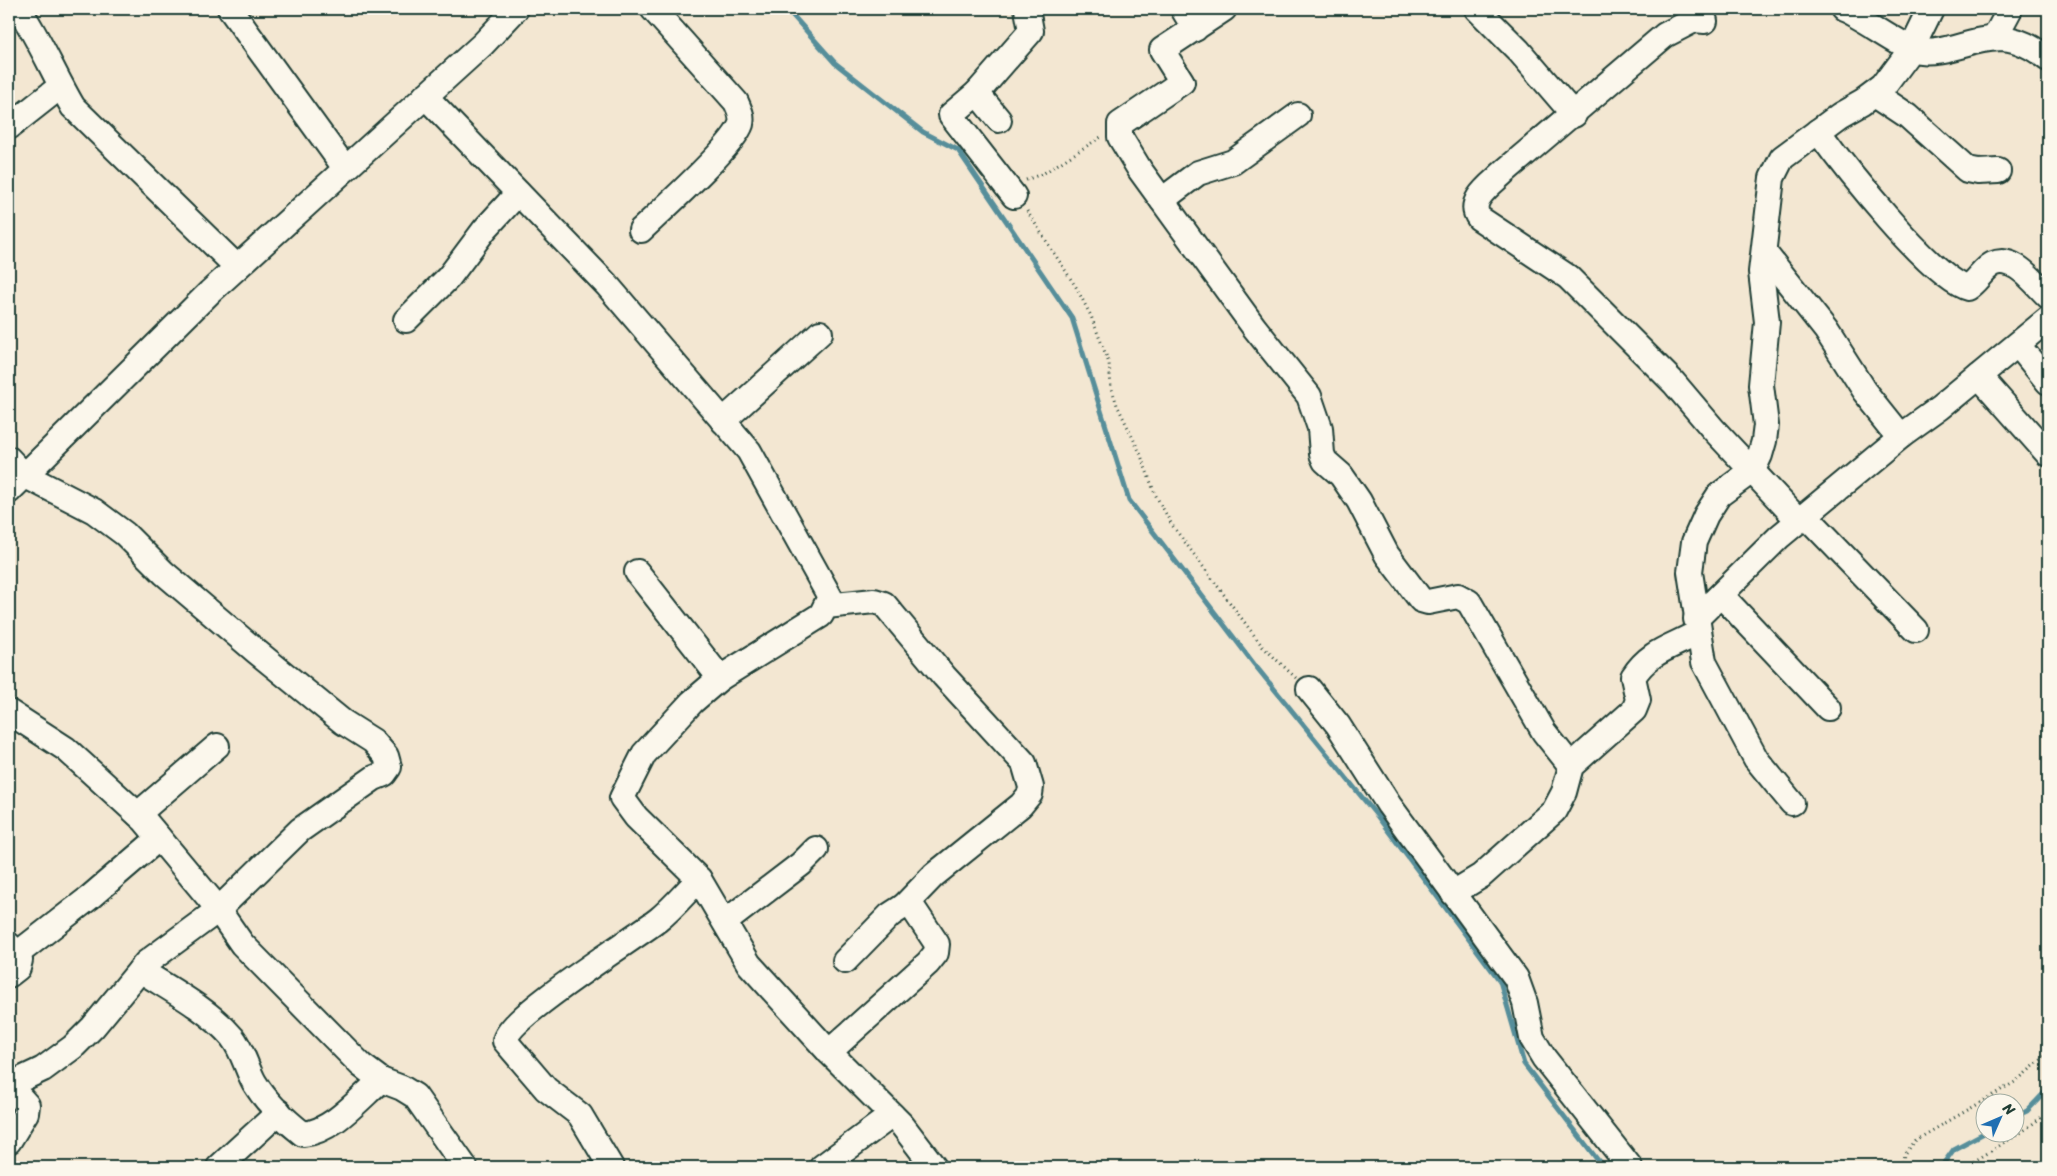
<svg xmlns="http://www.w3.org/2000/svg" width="2057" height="1176" font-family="Sriracha,sans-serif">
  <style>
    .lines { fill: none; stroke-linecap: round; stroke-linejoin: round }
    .stream { stroke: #578e9a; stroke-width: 5 }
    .minor-casing { stroke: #1f3d34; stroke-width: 28 }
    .path { stroke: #1f3d34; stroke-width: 3; stroke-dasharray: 1 4; stroke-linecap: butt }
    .minor { stroke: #fbf7ec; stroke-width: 24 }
  </style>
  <rect width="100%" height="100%" fill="#f3e7d2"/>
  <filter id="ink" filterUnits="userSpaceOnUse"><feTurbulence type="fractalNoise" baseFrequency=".02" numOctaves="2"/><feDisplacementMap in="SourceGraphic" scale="10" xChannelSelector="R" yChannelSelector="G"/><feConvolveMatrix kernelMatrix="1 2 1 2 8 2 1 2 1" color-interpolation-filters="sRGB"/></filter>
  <g filter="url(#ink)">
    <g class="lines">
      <g class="stream">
        <polyline points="787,9 835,63 923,132 958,150 1072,318 1129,500 1254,664 1378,817 1500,981 1524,1064 1603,1167"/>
        <polyline points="2014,1117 2027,1111 2048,1089"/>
        <polyline points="1941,1167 1954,1149 1984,1133"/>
      </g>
      <g class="minor-casing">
        <g id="minor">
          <path d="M19,9C40,40 54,75 73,107L237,267"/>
          <polyline points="230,9 345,168"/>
          <polyline points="1183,9 1195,29"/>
          <polyline points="1224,9 1162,50 1182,82 1120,124 1120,137 1140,170 1254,327 1309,396 1320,428 1322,454 1325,461 1341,475 1359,501 1387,555 1421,600 1428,602 1458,596 1469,602 1544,732 1571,766"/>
          <polyline points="1477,9 1519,51 1574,115"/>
          <path d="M1842,9C1865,18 1901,47 1920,51C1931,53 1944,50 1955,47C1995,36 2013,31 2048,59"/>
          <path d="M1705,21L1694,20L1665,35L1505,171C1492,184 1466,200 1479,218L1568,277L1674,383L1713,429L1799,521"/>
          <polyline points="1995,37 2010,9"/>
          <polyline points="977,93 951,115 1014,196"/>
          <polyline points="1875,94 1908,116 1968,170 1978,172 1998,171"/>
          <polyline points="425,96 607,285 749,451 830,597 821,615 720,678 692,702 644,754 622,798 636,817 699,879 749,964 829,1052 902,1125 934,1167"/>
          <polyline points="999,120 977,93 1031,31 1027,9"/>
          <polyline points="9,127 61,86"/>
          <path d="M1818,131C1841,163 1932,280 1967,288C1977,282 1983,269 1993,264C2014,254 2035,284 2048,296"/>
          <polyline points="1162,200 1198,173 1233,162 1298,115"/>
          <path d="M641,230C661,211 734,146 741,124C743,116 739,109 736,102L653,9"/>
          <polyline points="1764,252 1826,330 1865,391 1901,436"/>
          <polyline points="406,320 449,277 485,229 518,193"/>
          <polyline points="2018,345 2048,382"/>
          <polyline points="1979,376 2048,454"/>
          <polyline points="723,421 820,333"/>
          <polyline points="9,459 24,475 94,511 125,534 164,573 257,652 343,722 373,741 386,756 389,767 384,774 374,778 300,830 218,910 146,963 93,1027 73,1047 43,1069 9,1085 27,1105 26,1113 9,1141"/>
          <polyline points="9,491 210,292 483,44 516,9"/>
          <polyline points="1806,516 1916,630"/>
          <polyline points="637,572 720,678"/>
          <polyline points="1721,595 1828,708"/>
          <polyline points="826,606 874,601 884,604 944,676 1024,763 1031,787 1030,794 1021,805 934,875 904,906"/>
          <polyline points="1696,619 1779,537 1901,436 1940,408 2048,319"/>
          <polyline points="1309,689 1338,725 1389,805 1516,978 1525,1003 1532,1038 1544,1058 1630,1167"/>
          <polyline points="9,712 66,749 145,821 215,905 242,944 361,1065 381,1080 402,1088 415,1096 465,1167"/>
          <polyline points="1792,803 1756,759 1704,662 1690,572 1694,542 1706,515 1719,495 1753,470 1760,455 1764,441 1766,425 1761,385 1767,322 1761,272 1772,178 1782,158 1840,115 1863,102 1883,87 1912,48 1931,9"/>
          <polyline points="138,814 217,746"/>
          <path d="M1453,893L1481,876L1554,811L1564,792L1571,766L1634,710L1638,700L1633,677C1650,650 1673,647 1699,632"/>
          <polyline points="725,922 801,864 816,849"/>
          <polyline points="9,945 20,960 18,968 9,975"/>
          <polyline points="17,954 89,898 159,838"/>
          <path d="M140,970C171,990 208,1009 232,1037C243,1051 246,1067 254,1082C266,1102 285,1120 303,1134C332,1132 360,1098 381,1080"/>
          <polyline points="829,1052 928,963 936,953 937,944 913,908 904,906 890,915 845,961"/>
          <polyline points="219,1167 279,1112"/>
          <path d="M611,1167L580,1115L546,1089L505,1041C509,1016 633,939 658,920C673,908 686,892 699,879"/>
          <polyline points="822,1167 892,1115"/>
        </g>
      </g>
      <g class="path">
        <polyline points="1026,180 1044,173 1101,137"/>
        <polyline points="1027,211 1076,287 1091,316 1109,363 1111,386 1117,405 1140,453 1155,494 1172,525 1263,647 1296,678"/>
        <polyline points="1902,1167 1904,1154 1915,1140 2015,1082 2048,1054"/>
        <polyline points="1965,1167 2022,1132 2048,1112"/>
      </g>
      <use href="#minor" class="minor"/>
    </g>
  </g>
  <rect width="2057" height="1176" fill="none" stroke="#fbf7ec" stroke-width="30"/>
  <rect x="15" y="15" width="2027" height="1146" fill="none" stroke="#1f3d34" stroke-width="2" filter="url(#ink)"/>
  <g transform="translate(2000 1118) rotate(45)"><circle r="24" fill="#fbf7ec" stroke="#a3ada2"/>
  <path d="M0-4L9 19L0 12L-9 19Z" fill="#1f6fb2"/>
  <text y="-8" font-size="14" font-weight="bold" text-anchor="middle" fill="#1f3d34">N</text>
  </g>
</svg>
